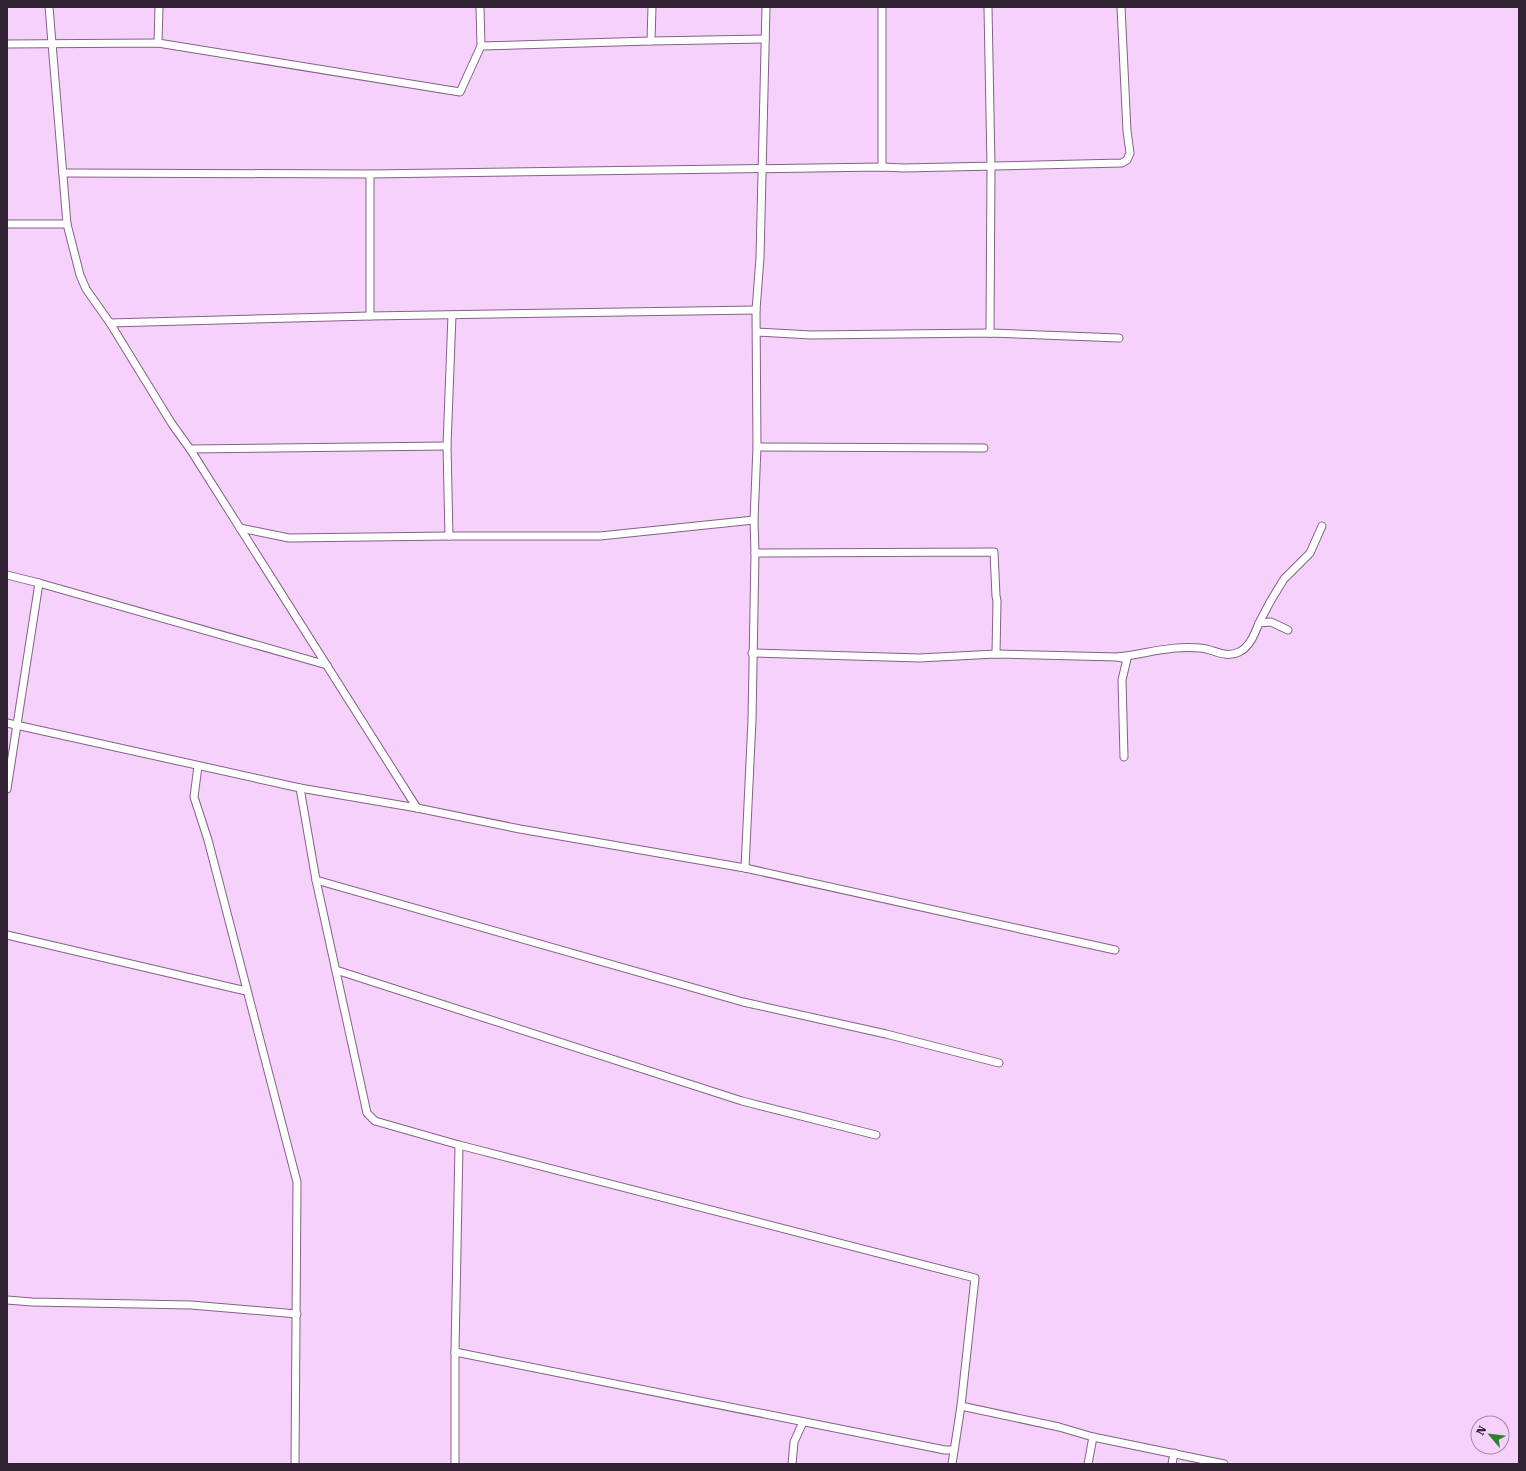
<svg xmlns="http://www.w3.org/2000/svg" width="1526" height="1471" font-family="'Roboto Serif',serif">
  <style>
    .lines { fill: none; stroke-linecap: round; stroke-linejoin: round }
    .street-casing { stroke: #836287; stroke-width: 9 }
    .street { stroke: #fff; stroke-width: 7 }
  </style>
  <rect width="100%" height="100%" fill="#f6d1fb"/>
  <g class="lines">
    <g class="street-casing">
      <g id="street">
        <polyline points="49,7 67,224 80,275 86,289 110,323 172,424 190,449 417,808"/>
        <polyline points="988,7 991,166 990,333"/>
        <polyline points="651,41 652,7"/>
        <polyline points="158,43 159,7"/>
        <polyline points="7,44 158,43 460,92 481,46 480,7"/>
        <polyline points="481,46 651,41 765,39"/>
        <polyline points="882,167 882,7"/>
        <polyline points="63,173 370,174"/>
        <polyline points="7,224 67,224"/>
        <polyline points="370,316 370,174 882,167 904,168 1122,163 1127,160 1130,153 1127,131 1121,7"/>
        <polyline points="110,323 370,316 756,310"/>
        <polyline points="757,332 811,335 990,333 1119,338"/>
        <polyline points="757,447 984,448"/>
        <polyline points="190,449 447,446"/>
        <polyline points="240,528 289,538 449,536 600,536 754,520"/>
        <polyline points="449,536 447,446 452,315"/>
        <polyline points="755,553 994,552 996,596 997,601 996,654"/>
        <polyline points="7,575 39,583 327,665"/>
        <polyline points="1259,623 1270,602 1284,579 1310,553 1322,526"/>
        <polyline points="752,653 919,658 996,654 1118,657"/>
        <polyline points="7,723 300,788 417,808 520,829 745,868 1115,950"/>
        <path d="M1124,757L1122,680L1127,659L1118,657C1145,654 1173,645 1200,648C1214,649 1225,659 1239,652C1250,647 1255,633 1259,623L1271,622L1288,630"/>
        <polyline points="198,766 194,797 208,840 297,1182 295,1464"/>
        <polyline points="300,788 316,880 367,1113 375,1121 459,1145 975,1278 961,1406 952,1464"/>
        <polyline points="7,789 39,583"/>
        <polyline points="745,868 752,720 755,553 754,520 757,447 756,310 760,258 766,7"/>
        <polyline points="316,880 743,1002 886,1034 999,1063"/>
        <polyline points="7,935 246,991"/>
        <polyline points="336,970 742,1101 876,1135"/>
        <polyline points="7,1300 32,1302 191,1305 297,1314"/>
        <polyline points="455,1352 945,1450 954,1450"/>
        <polyline points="961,1406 1059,1427 1093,1437 1224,1464"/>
        <polyline points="455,1464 455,1352 459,1145"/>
        <polyline points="792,1464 794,1442 803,1422"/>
        <polyline points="1088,1464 1093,1437"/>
        <polyline points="1172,1464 1174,1453"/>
      </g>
    </g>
    <use href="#street" class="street"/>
  </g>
  <rect width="1526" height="1471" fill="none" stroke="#302232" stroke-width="16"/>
  <g transform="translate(1490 1435) rotate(298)"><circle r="19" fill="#f6d1fb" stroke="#a78bab"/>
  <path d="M0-3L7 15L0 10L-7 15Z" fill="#2e802c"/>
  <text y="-6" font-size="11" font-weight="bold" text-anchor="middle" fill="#302232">N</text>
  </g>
</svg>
